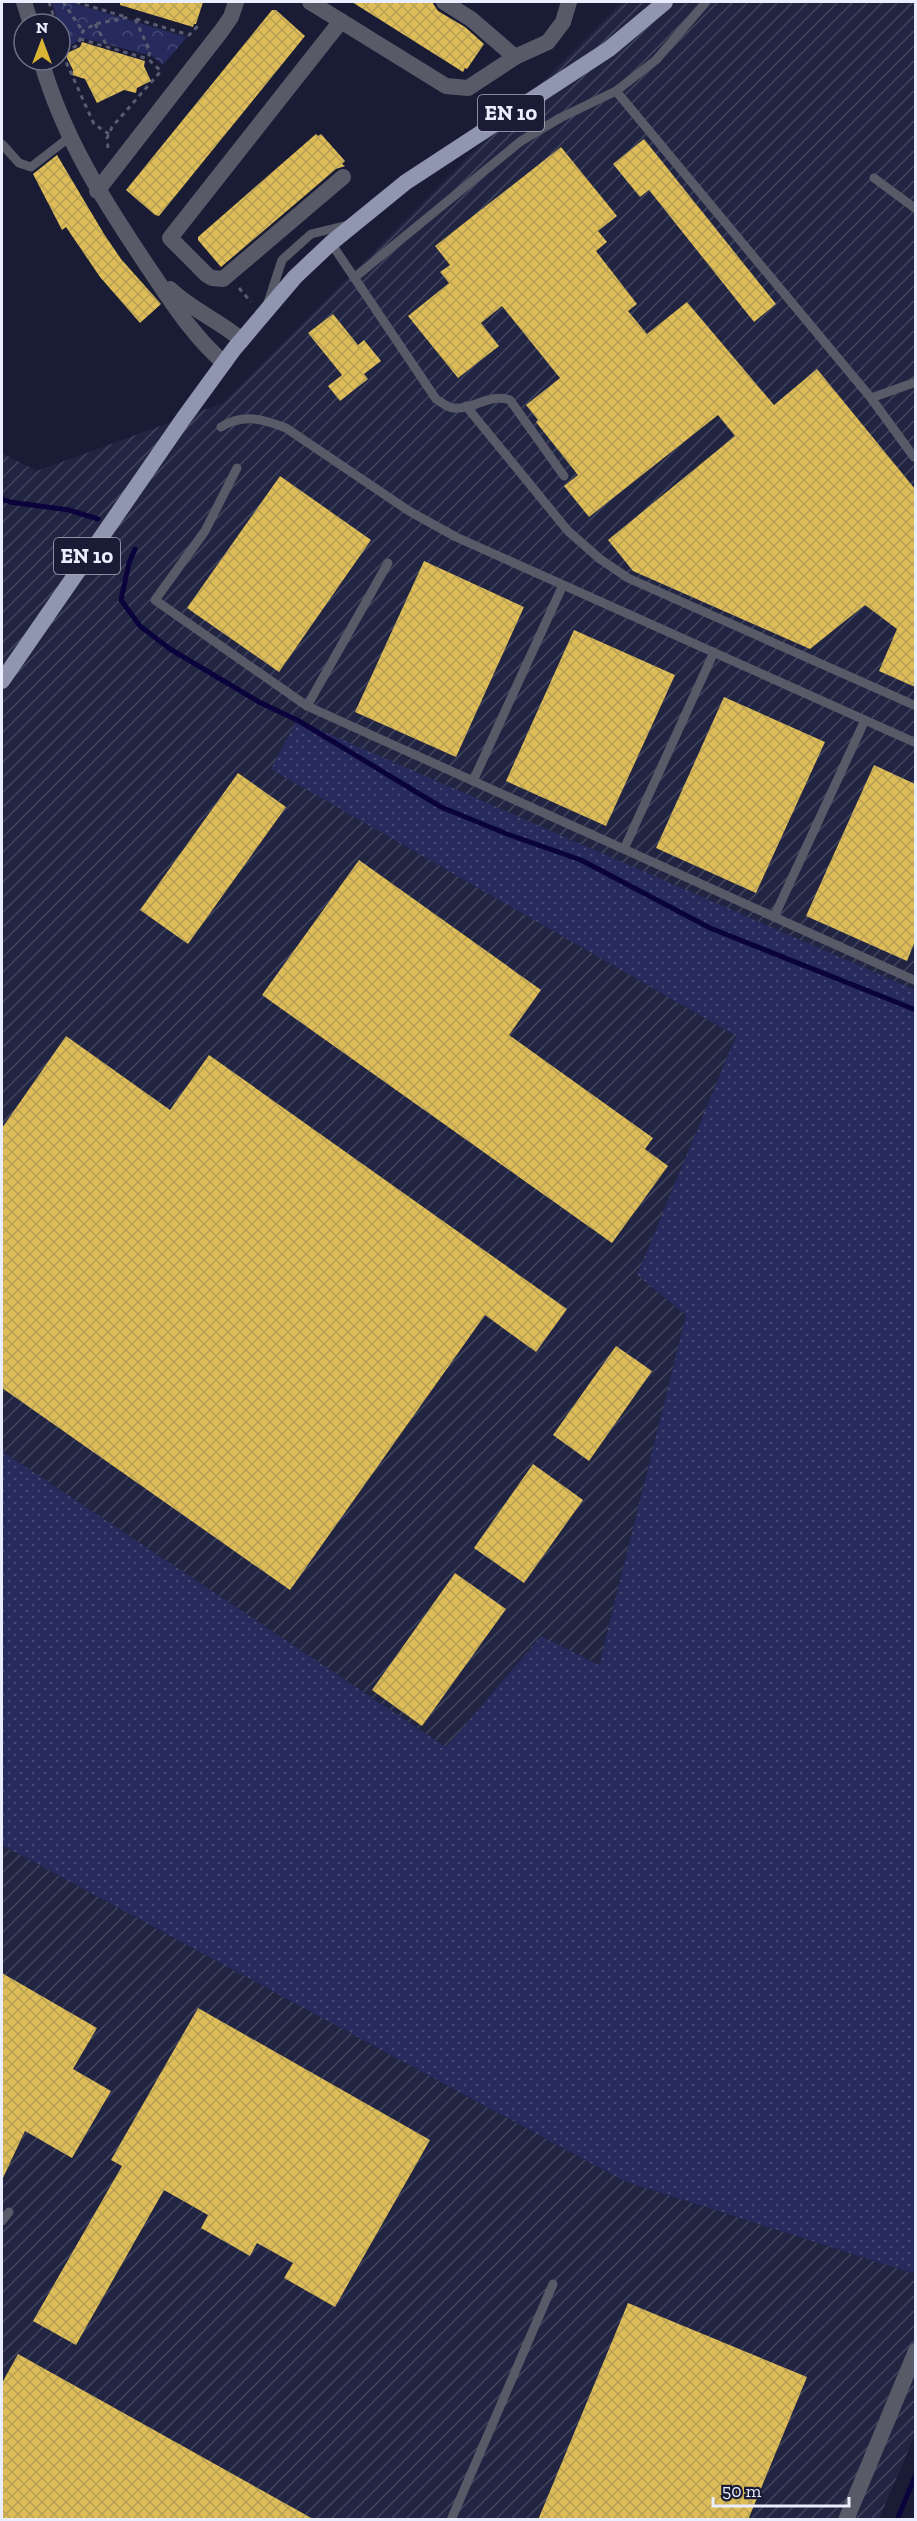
<svg xmlns="http://www.w3.org/2000/svg" width="917" height="2521" font-family="'Zilla Slab',serif">
  <style>
    .industrial { fill: url(#industrial-furrows) }
    .grass { fill: url(#grass-dots) }
    .forest { fill: url(#forest-crowns) }
    .lines { fill: none; stroke-linecap: round; stroke-linejoin: round }
    .stream { stroke: #0b033b; stroke-width: 5 }
    .building { fill: url(#building-cross-hatch) }
    .path { stroke: #585b71; stroke-width: 3; stroke-dasharray: 4.5 4.5; stroke-linecap: butt }
    .service { stroke: #585a67; stroke-width: 9 }
    .minor { stroke: #585a67; stroke-width: 16 }
    .tertiary { stroke: #585a67; stroke-width: 16 }
    .primary { stroke: #9196b0; stroke-width: 16 }
    .labels { text-anchor: middle; stroke-width: 6; stroke-linejoin: round; paint-order: stroke }
    .shield { fill: #191c34; stroke: #acafc2; stroke-width: 1.5 }
    .shield-label { font-size: 21px; font-weight: bold; fill: #ebeeff }
  </style>
  <defs>
    <pattern id="industrial-furrows" width="10" height="10" patternUnits="userSpaceOnUse" patternTransform="scale(1.5)"><rect width="10" height="10" fill="#222542"/><path d="M-1 1l2-2M0 10L10 0M9 11l2-2" fill="none" stroke="#42455e"/></pattern>
    <pattern id="grass-dots" width="8" height="8" patternUnits="userSpaceOnUse" patternTransform="scale(1.5)"><rect width="8" height="8" fill="#262a5c"/><path d="M2 2h.1M6 6h.1" fill="none" stroke="#464974" stroke-width="1.8" stroke-linecap="round"/></pattern>
    <pattern id="forest-crowns" width="20" height="18" patternUnits="userSpaceOnUse" patternTransform="scale(1.5)"><rect width="20" height="18" fill="#262a5c"/><path d="M2 6a3 3 0 1 1 6 0M12 15a3 3 0 1 1 6 0" fill="none" stroke="#464974"/></pattern>
    <pattern id="building-cross-hatch" width="8" height="8" patternUnits="userSpaceOnUse" patternTransform="scale(1.5)"><rect width="8" height="8" fill="#debd58"/><path d="M0 0l8 8M0 8l8-8" fill="none" stroke="#b8a055"/></pattern>
  </defs>
  <rect width="100%" height="100%" fill="#191c34"/>
  <g class="industrial">
    <polygon points="622,2 915,2 915,1011 292,729 272,769 736,1036 637,1275 686,1315 599,1665 541,1636 446,1747 2,1451 2,453 37,471 223,403"/>
    <polygon points="2,1845 624,2181 915,2274 915,2435 879,2519 2,2519"/>
  </g>
  <polygon class="grass" points="297,720 915,990 915,2274 624,2181 2,1845 2,1451 446,1747 541,1636 599,1665 686,1315 637,1275 736,1036 271,769"/>
  <polygon class="forest" points="52,2 69,2 187,37 163,65 152,56 83,38 65,49 60,24 58,24"/>
  <g class="lines">
    <g class="stream">
      <polyline points="2,499 10,502 69,510 98,519"/>
      <polyline points="135,549 129,563 121,600 140,626 170,649 259,702 299,721 441,807 507,834 581,860 710,928 916,1010"/>
      <polyline points="897,2520 916,2474"/>
    </g>
  </g>
  <g class="building">
    <polygon points="120,2 203,2 196,24 194,24 193,27 120,5"/>
    <polygon points="352,2 432,2 438,11 465,27 484,44 467,69 465,68 463,72"/>
    <polygon points="272,10 276,10 305,36 159,216 155,215 126,190"/>
    <polygon points="82,42 145,61 144,66 151,81 137,88 136,93 124,90 97,103 85,79 72,75 73,70 65,54 80,47"/>
    <polygon points="316,134 318,136 321,134 345,161 342,164 345,166 336,169 221,267 198,240 198,237"/>
    <polygon points="644,139 776,304 754,322 649,190 640,197 613,164"/>
    <polygon points="561,147 617,216 598,231 607,242 596,251 637,304 628,311 647,334 687,302 774,405 817,369 915,489 915,687 879,671 897,629 865,605 810,649 633,571 608,540 735,436 718,415 589,517 564,486 578,475 536,422 538,420 526,405 560,378 502,306 481,323 499,346 458,378 408,316 449,283 440,272 450,265 435,246"/>
    <polygon points="57,155 104,234 121,259 161,304 140,323 100,277 66,227 62,230 33,174"/>
    <polygon points="333,314 358,345 364,340 381,361 364,374 368,379 340,401 328,386 342,375 308,333"/>
    <polygon points="280,476 371,540 279,672 187,608"/>
    <polygon points="424,561 524,607 456,757 355,712"/>
    <polygon points="574,630 675,675 606,826 506,781"/>
    <polygon points="724,697 825,742 756,893 656,848"/>
    <polygon points="874,765 915,784 915,941 907,961 806,916"/>
    <polygon points="238,773 286,807 188,944 140,910"/>
    <polygon points="359,860 541,990 509,1035 653,1138 645,1149 668,1166 612,1243 262,995"/>
    <polygon points="66,1036 170,1110 209,1055 567,1309 536,1352 485,1315 290,1590 2,1388 2,1128"/>
    <polygon points="616,1346 652,1371 589,1461 553,1435"/>
    <polygon points="533,1464 583,1500 524,1583 474,1548"/>
    <polygon points="455,1573 506,1609 422,1726 372,1690"/>
    <polygon points="2,1973 97,2028 73,2069 111,2091 72,2158 25,2131 2,2180"/>
    <polygon points="198,2008 430,2140 335,2307 284,2278 293,2263 257,2243 250,2256 201,2228 208,2215 164,2190 76,2345 33,2321 122,2166 111,2160"/>
    <polygon points="628,2303 807,2377 748,2520 538,2520"/>
    <polygon points="18,2354 315,2520 2,2520 2,2383"/>
  </g>
  <g class="lines">
    <g class="path">
      <polyline points="49,2 56,24"/>
      <polyline points="63,2 82,30"/>
      <polyline points="76,2 126,17"/>
      <polyline points="136,19 189,35 198,26 201,28"/>
      <polyline points="95,24 107,46"/>
      <polyline points="80,39 148,59"/>
      <polyline points="60,43 62,53"/>
      <polyline points="109,134 94,124 62,53 78,45 83,31 95,24 130,17"/>
      <polyline points="108,148 107,138 112,127 161,71 148,59 150,51 135,19"/>
      <polyline points="239,288 251,302"/>
    </g>
    <g class="service">
      <polyline points="616,91 871,398 914,457"/>
      <polyline points="2,144 19,163 31,167 71,136"/>
      <polyline points="874,178 916,209"/>
      <path d="M331,243L436,399C441,402 448,408 453,408C474,410 488,393 510,400L564,476"/>
      <polyline points="354,278 521,141 560,118 616,91 656,60 706,2"/>
      <polyline points="268,303 282,260 311,234 348,225"/>
      <polyline points="871,398 916,382"/>
      <polyline points="466,406 568,531 600,559 628,578 916,706"/>
      <path d="M221,427C243,413 263,419 286,428L409,511L456,537L916,743"/>
      <polyline points="237,468 205,531 155,600 307,706 916,981"/>
      <polyline points="307,706 388,563"/>
      <polyline points="473,781 563,585"/>
      <polyline points="624,849 714,652"/>
      <polyline points="774,917 865,720"/>
      <polyline points="2,2221 9,2212"/>
      <polyline points="451,2520 553,2284"/>
    </g>
    <g class="minor">
      <polyline points="310,2 446,86 468,88 515,57 548,42 563,22 569,2"/>
      <polyline points="444,2 471,19 515,57"/>
      <polyline points="341,21 170,238 207,275 212,278 223,279 343,177"/>
      <polyline points="97,191 222,30 231,17 236,2"/>
      <polyline points="846,2520 916,2351"/>
    </g>
    <g class="tertiary">
      <polyline points="24,2 31,24"/>
      <path d="M41,60C63,138 105,203 150,270C173,304 193,336 224,363"/>
      <path d="M170,289C192,310 218,320 242,340"/>
    </g>
    <polyline class="primary" points="2,681 183,419 234,349 295,277 331,243 406,182 609,49 665,2"/>
  </g>
  <g class="labels">
    <g class="shield">
      <rect x="478" y="95" width="66" height="36" rx="4.5"/>
      <rect x="54" y="538" width="66" height="36" rx="4.5"/>
    </g>
    <g class="shield-label">
      <text x="511" y="120">EN 10</text>
      <text x="87" y="563">EN 10</text>
    </g>
  </g>
  <rect width="917" height="2521" fill="none" stroke="#ebeeff" stroke-width="6"/>
  <g transform="translate(42 42)"><circle r="28" fill="#191c34" stroke="#6d7085" stroke-width="1.5"/>
  <path d="M0-4.5L10 22L0 15L-10 22Z" fill="#d9b334"/>
  <text y="-9" font-size="16" font-weight="bold" text-anchor="middle" fill="#ebeeff">N</text>
  </g>
  <path d="M713 2497v9h136v-9" fill="none" stroke="#ebeeff" stroke-width="3"/>
  <text x="722" y="2497" font-size="18" fill="#ebeeff" stroke="#191c34" stroke-width="4.5" paint-order="stroke">50 m</text>
</svg>
